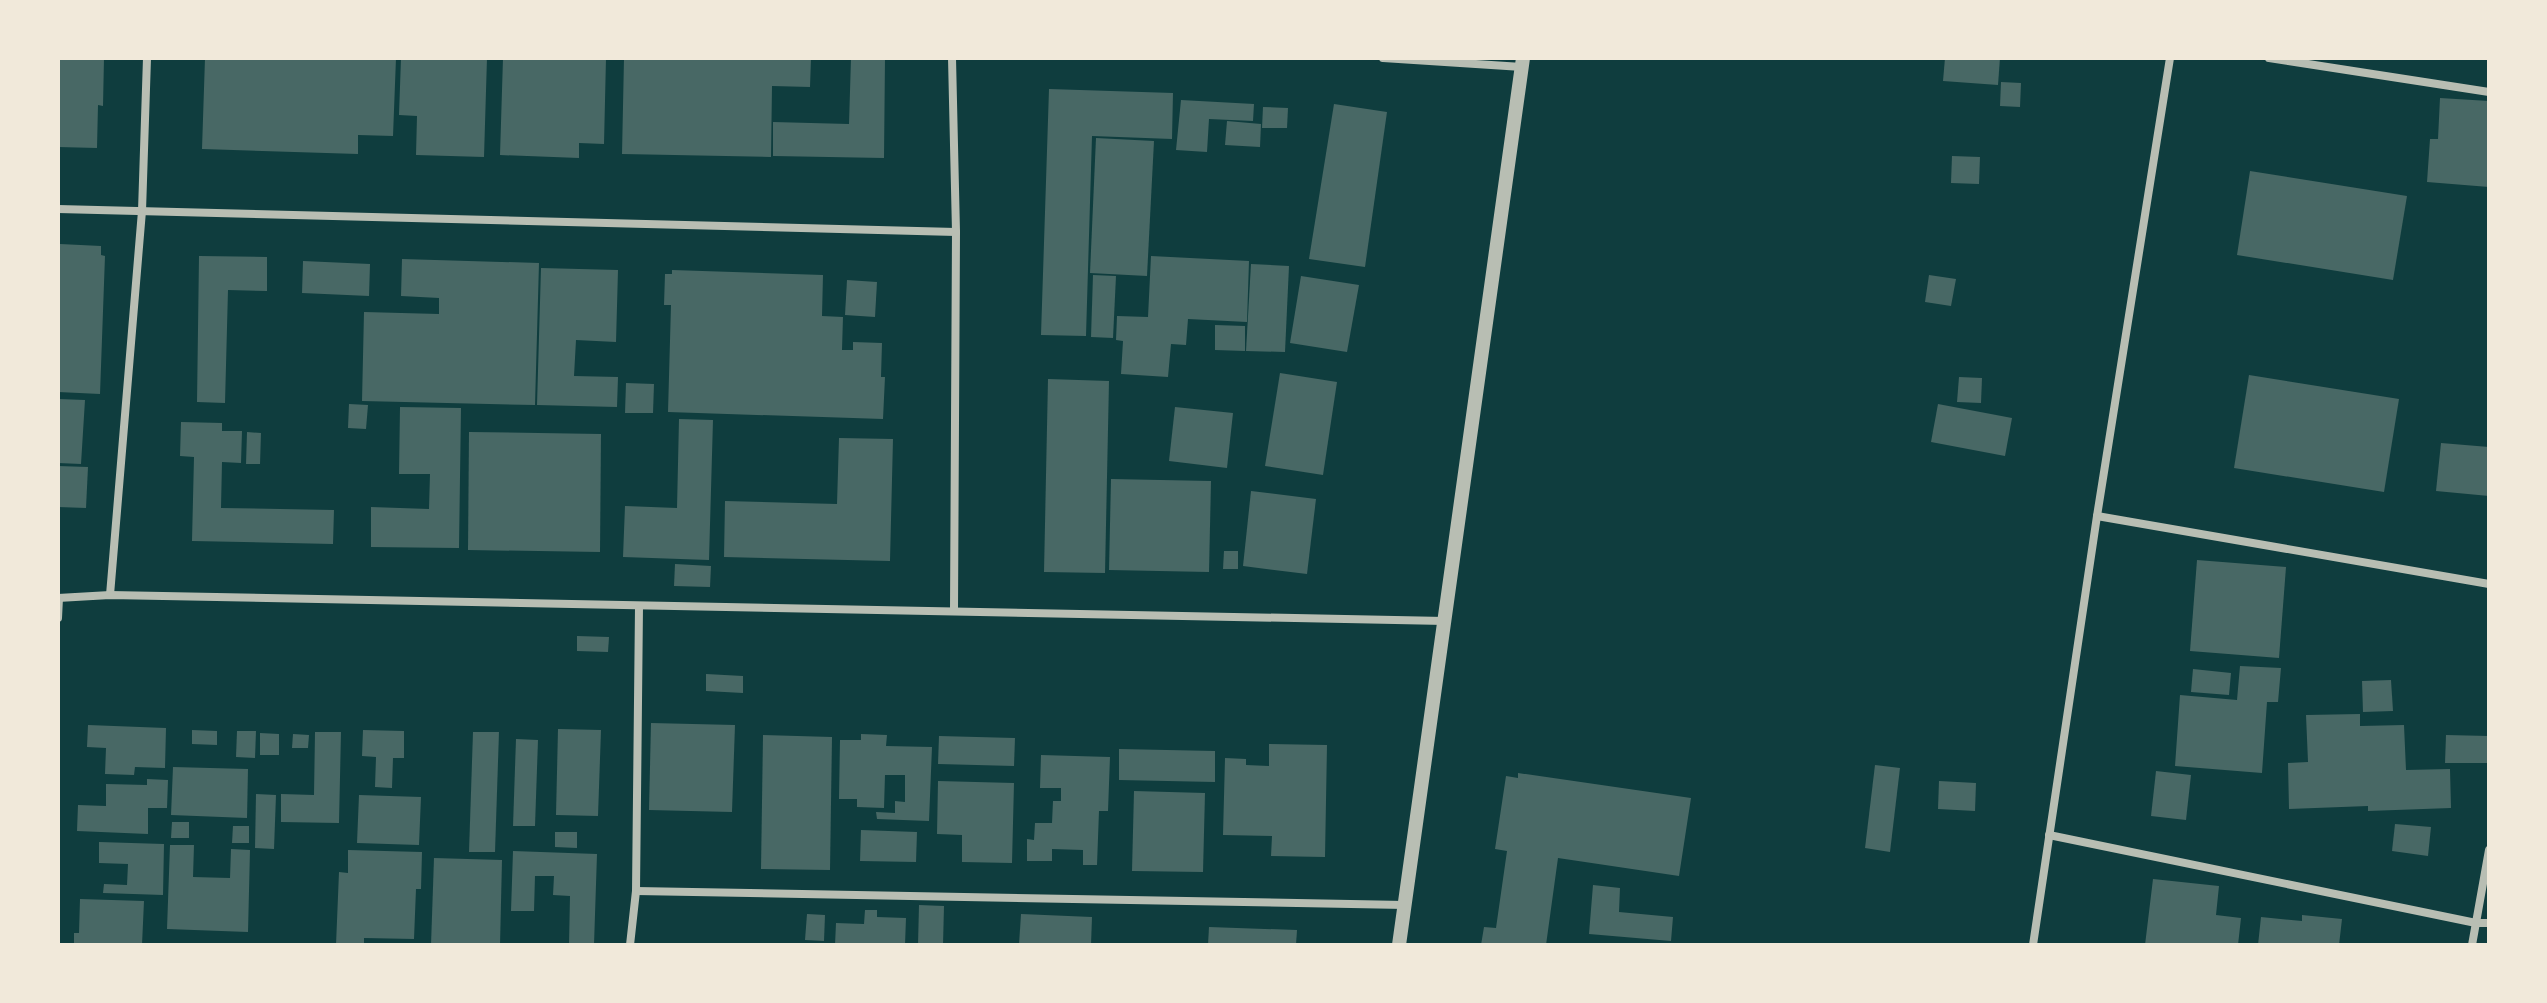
<svg xmlns="http://www.w3.org/2000/svg" width="2547" height="1003" font-family="Barlow,sans-serif">
  <style>
    .building { fill: #486865 }
    .lines { fill: none; stroke-linecap: round; stroke-linejoin: round }
    .minor { stroke: #b8beb3; stroke-width: 8 }
    .tertiary { stroke: #b8beb3; stroke-width: 14 }
  </style>
  <rect width="100%" height="100%" fill="#0f3d3e"/>
  <g class="building">
    <polygon points="58,58 104,58 103,106 98,105 97,148 58,147"/>
    <polygon points="205,58 396,58 393,136 358,135 358,154 202,149"/>
    <polygon points="401,58 487,58 484,157 416,155 417,116 399,115"/>
    <polygon points="503,58 606,58 604,144 579,143 579,158 500,155"/>
    <polygon points="624,58 811,58 810,87 772,86 771,157 622,154"/>
    <polygon points="851,58 885,58 884,158 773,156 773,122 849,124"/>
    <polygon points="1945,58 2000,58 1998,85 1943,81"/>
    <polygon points="2001,82 2021,83 2020,107 2000,106"/>
    <polygon points="1049,89 1173,93 1172,139 1092,136 1086,336 1041,335"/>
    <polygon points="2440,98 2489,101 2489,187 2427,182 2430,139 2438,139"/>
    <polygon points="1181,100 1254,104 1253,121 1209,119 1207,152 1176,150"/>
    <polygon points="1334,104 1387,112 1365,267 1309,259"/>
    <polygon points="1263,107 1288,108 1287,128 1262,128"/>
    <polygon points="1227,121 1261,124 1260,147 1225,145"/>
    <polygon points="1096,138 1154,141 1147,276 1090,273"/>
    <polygon points="1952,156 1980,157 1979,184 1951,183"/>
    <polygon points="2250,171 2407,196 2393,280 2237,255"/>
    <polygon points="60,244 101,246 101,255 105,256 100,394 58,392"/>
    <polygon points="199,256 267,257 267,291 228,290 225,403 197,402"/>
    <polygon points="1151,256 1249,261 1247,322 1188,319 1186,345 1171,344 1168,377 1121,374 1123,341 1116,340 1117,316 1148,317"/>
    <polygon points="402,259 539,263 535,405 362,401 364,312 439,314 439,298 401,296"/>
    <polygon points="303,261 370,264 369,296 302,293"/>
    <polygon points="1251,264 1289,266 1285,352 1246,351"/>
    <polygon points="541,268 618,270 616,342 576,340 574,376 618,377 617,407 537,405"/>
    <polygon points="672,270 823,275 822,316 843,317 842,350 853,350 853,342 882,343 881,377 885,377 883,419 668,412 671,305 664,305 665,274 672,274"/>
    <polygon points="1093,275 1116,276 1113,338 1091,337"/>
    <polygon points="1929,275 1956,279 1951,306 1925,302"/>
    <polygon points="1301,276 1359,285 1347,352 1290,343"/>
    <polygon points="847,280 877,282 875,317 845,315"/>
    <polygon points="1215,325 1245,326 1245,351 1215,350"/>
    <polygon points="1280,373 1337,382 1323,475 1265,466"/>
    <polygon points="2249,375 2399,399 2384,492 2234,468"/>
    <polygon points="1959,377 1982,378 1981,403 1957,402"/>
    <polygon points="1048,379 1109,381 1105,573 1044,572"/>
    <polygon points="626,383 654,384 653,413 625,413"/>
    <polygon points="58,399 85,400 81,464 58,463"/>
    <polygon points="349,404 368,405 366,429 348,428"/>
    <polygon points="1938,404 2012,418 2005,456 1931,442"/>
    <polygon points="400,407 461,408 459,548 371,547 371,507 429,509 430,474 399,474"/>
    <polygon points="1175,407 1233,413 1227,468 1169,461"/>
    <polygon points="679,419 713,420 709,560 623,557 625,506 677,508"/>
    <polygon points="181,422 222,423 222,431 242,431 241,463 222,462 221,508 334,510 333,544 192,541 194,457 180,456"/>
    <polygon points="247,432 261,433 260,464 246,464"/>
    <polygon points="469,432 601,434 600,552 468,550"/>
    <polygon points="839,438 893,439 890,561 724,557 725,501 837,504"/>
    <polygon points="2441,443 2489,447 2489,496 2436,491"/>
    <polygon points="58,466 88,467 86,508 58,507"/>
    <polygon points="1111,479 1211,481 1209,572 1109,570"/>
    <polygon points="1251,491 1316,499 1307,574 1243,566"/>
    <polygon points="1224,551 1238,551 1238,569 1223,569"/>
    <polygon points="2197,560 2286,567 2279,658 2190,651"/>
    <polygon points="675,564 711,566 710,587 674,586"/>
    <polygon points="577,636 609,637 608,652 577,651"/>
    <polygon points="2240,666 2281,668 2278,702 2267,702 2262,773 2175,766 2180,695 2237,700"/>
    <polygon points="2193,669 2231,673 2229,695 2191,692"/>
    <polygon points="706,674 743,676 743,693 706,691"/>
    <polygon points="2391,680 2393,711 2363,712 2362,681"/>
    <polygon points="2360,714 2360,726 2404,725 2406,770 2450,769 2451,808 2368,811 2368,806 2289,809 2288,763 2308,762 2306,715"/>
    <polygon points="651,723 735,725 732,812 649,810"/>
    <polygon points="88,725 166,728 165,768 135,767 134,775 105,774 106,748 87,747"/>
    <polygon points="558,729 601,730 598,816 556,815"/>
    <polygon points="192,730 217,731 217,745 192,744"/>
    <polygon points="363,730 404,731 404,758 393,758 392,788 375,787 376,757 362,756"/>
    <polygon points="237,731 256,731 255,758 236,757"/>
    <polygon points="315,732 341,732 339,823 281,822 281,794 314,795"/>
    <polygon points="473,732 499,732 495,852 469,852"/>
    <polygon points="260,733 279,734 279,755 260,755"/>
    <polygon points="293,734 309,735 308,748 292,748"/>
    <polygon points="861,734 887,735 886,746 932,747 929,821 877,819 876,812 895,813 895,801 905,802 905,775 885,775 884,808 857,807 857,799 839,799 840,740 861,740"/>
    <polygon points="763,735 832,737 830,870 761,869"/>
    <polygon points="2446,735 2489,736 2489,763 2445,763"/>
    <polygon points="939,736 1015,738 1014,766 938,764"/>
    <polygon points="516,739 538,740 535,826 513,826"/>
    <polygon points="1269,744 1327,745 1325,857 1271,856 1272,836 1223,835 1225,758 1246,759 1246,765 1269,766"/>
    <polygon points="1119,749 1215,751 1215,782 1119,780"/>
    <polygon points="1041,755 1110,757 1108,811 1099,811 1097,865 1083,865 1083,850 1052,849 1052,861 1027,861 1027,839 1034,840 1035,823 1052,823 1053,801 1061,801 1061,788 1040,788"/>
    <polygon points="1875,765 1900,768 1890,852 1865,848"/>
    <polygon points="173,767 248,769 247,818 171,815"/>
    <polygon points="2156,771 2191,775 2186,820 2151,816"/>
    <polygon points="1518,773 1691,798 1679,876 1558,858 1546,945 1481,945 1484,927 1496,928 1507,851 1495,849 1506,776 1518,778"/>
    <polygon points="147,779 168,780 167,808 148,808 148,834 77,831 78,805 106,806 106,784 147,785"/>
    <polygon points="938,781 1014,783 1012,863 962,862 962,835 937,834"/>
    <polygon points="1939,781 1976,783 1975,811 1938,809"/>
    <polygon points="1134,791 1205,793 1203,872 1132,871"/>
    <polygon points="256,794 276,795 274,849 255,848"/>
    <polygon points="359,795 421,797 419,845 357,843"/>
    <polygon points="172,822 189,822 189,838 171,838"/>
    <polygon points="2395,824 2431,827 2428,856 2392,851"/>
    <polygon points="233,826 249,826 249,843 232,843"/>
    <polygon points="861,830 917,832 916,862 860,861"/>
    <polygon points="555,832 577,832 577,848 555,847"/>
    <polygon points="99,842 164,844 163,895 103,893 104,884 127,885 128,864 99,863"/>
    <polygon points="170,845 194,845 193,877 230,878 231,849 250,850 248,932 167,929"/>
    <polygon points="348,850 422,852 421,889 416,889 414,939 364,938 364,945 336,945 339,872 348,873"/>
    <polygon points="513,851 597,854 594,945 569,945 570,896 553,895 554,876 535,876 534,911 511,911"/>
    <polygon points="434,858 502,860 500,945 431,945"/>
    <polygon points="2153,879 2219,886 2216,915 2241,918 2238,945 2145,945"/>
    <polygon points="1593,885 1620,888 1619,912 1673,917 1671,941 1589,934"/>
    <polygon points="80,899 144,901 142,945 74,945 74,933 79,933"/>
    <polygon points="919,905 944,906 943,945 918,945"/>
    <polygon points="865,910 877,910 877,917 906,918 905,945 835,945 836,923 864,924"/>
    <polygon points="807,914 825,915 824,941 805,940"/>
    <polygon points="1021,914 1092,917 1091,945 1019,945"/>
    <polygon points="2302,915 2342,919 2339,945 2258,945 2261,917 2302,921"/>
    <polygon points="1209,927 1297,930 1296,945 1208,945"/>
  </g>
  <g class="lines">
    <g class="minor">
      <polyline points="952,58 956,232 954,610"/>
      <polyline points="1383,58 1522,67"/>
      <polyline points="2269,58 2489,92"/>
      <polyline points="58,209 956,232"/>
      <polyline points="2097,516 2489,584"/>
      <polyline points="110,595 142,211 147,58"/>
      <polyline points="58,598 110,595 1445,621"/>
      <polyline points="58,618 59,598"/>
      <polyline points="2049,835 2476,923 2489,923"/>
      <polyline points="636,891 1405,905"/>
      <polyline points="630,945 636,891 639,607"/>
      <polyline points="2033,945 2097,516 2170,58"/>
      <polyline points="2472,945 2489,850"/>
    </g>
    <polyline class="tertiary" points="1399,945 1523,58"/>
  </g>
  <rect width="2547" height="1003" fill="none" stroke="#f1e9da" stroke-width="120"/>
</svg>
